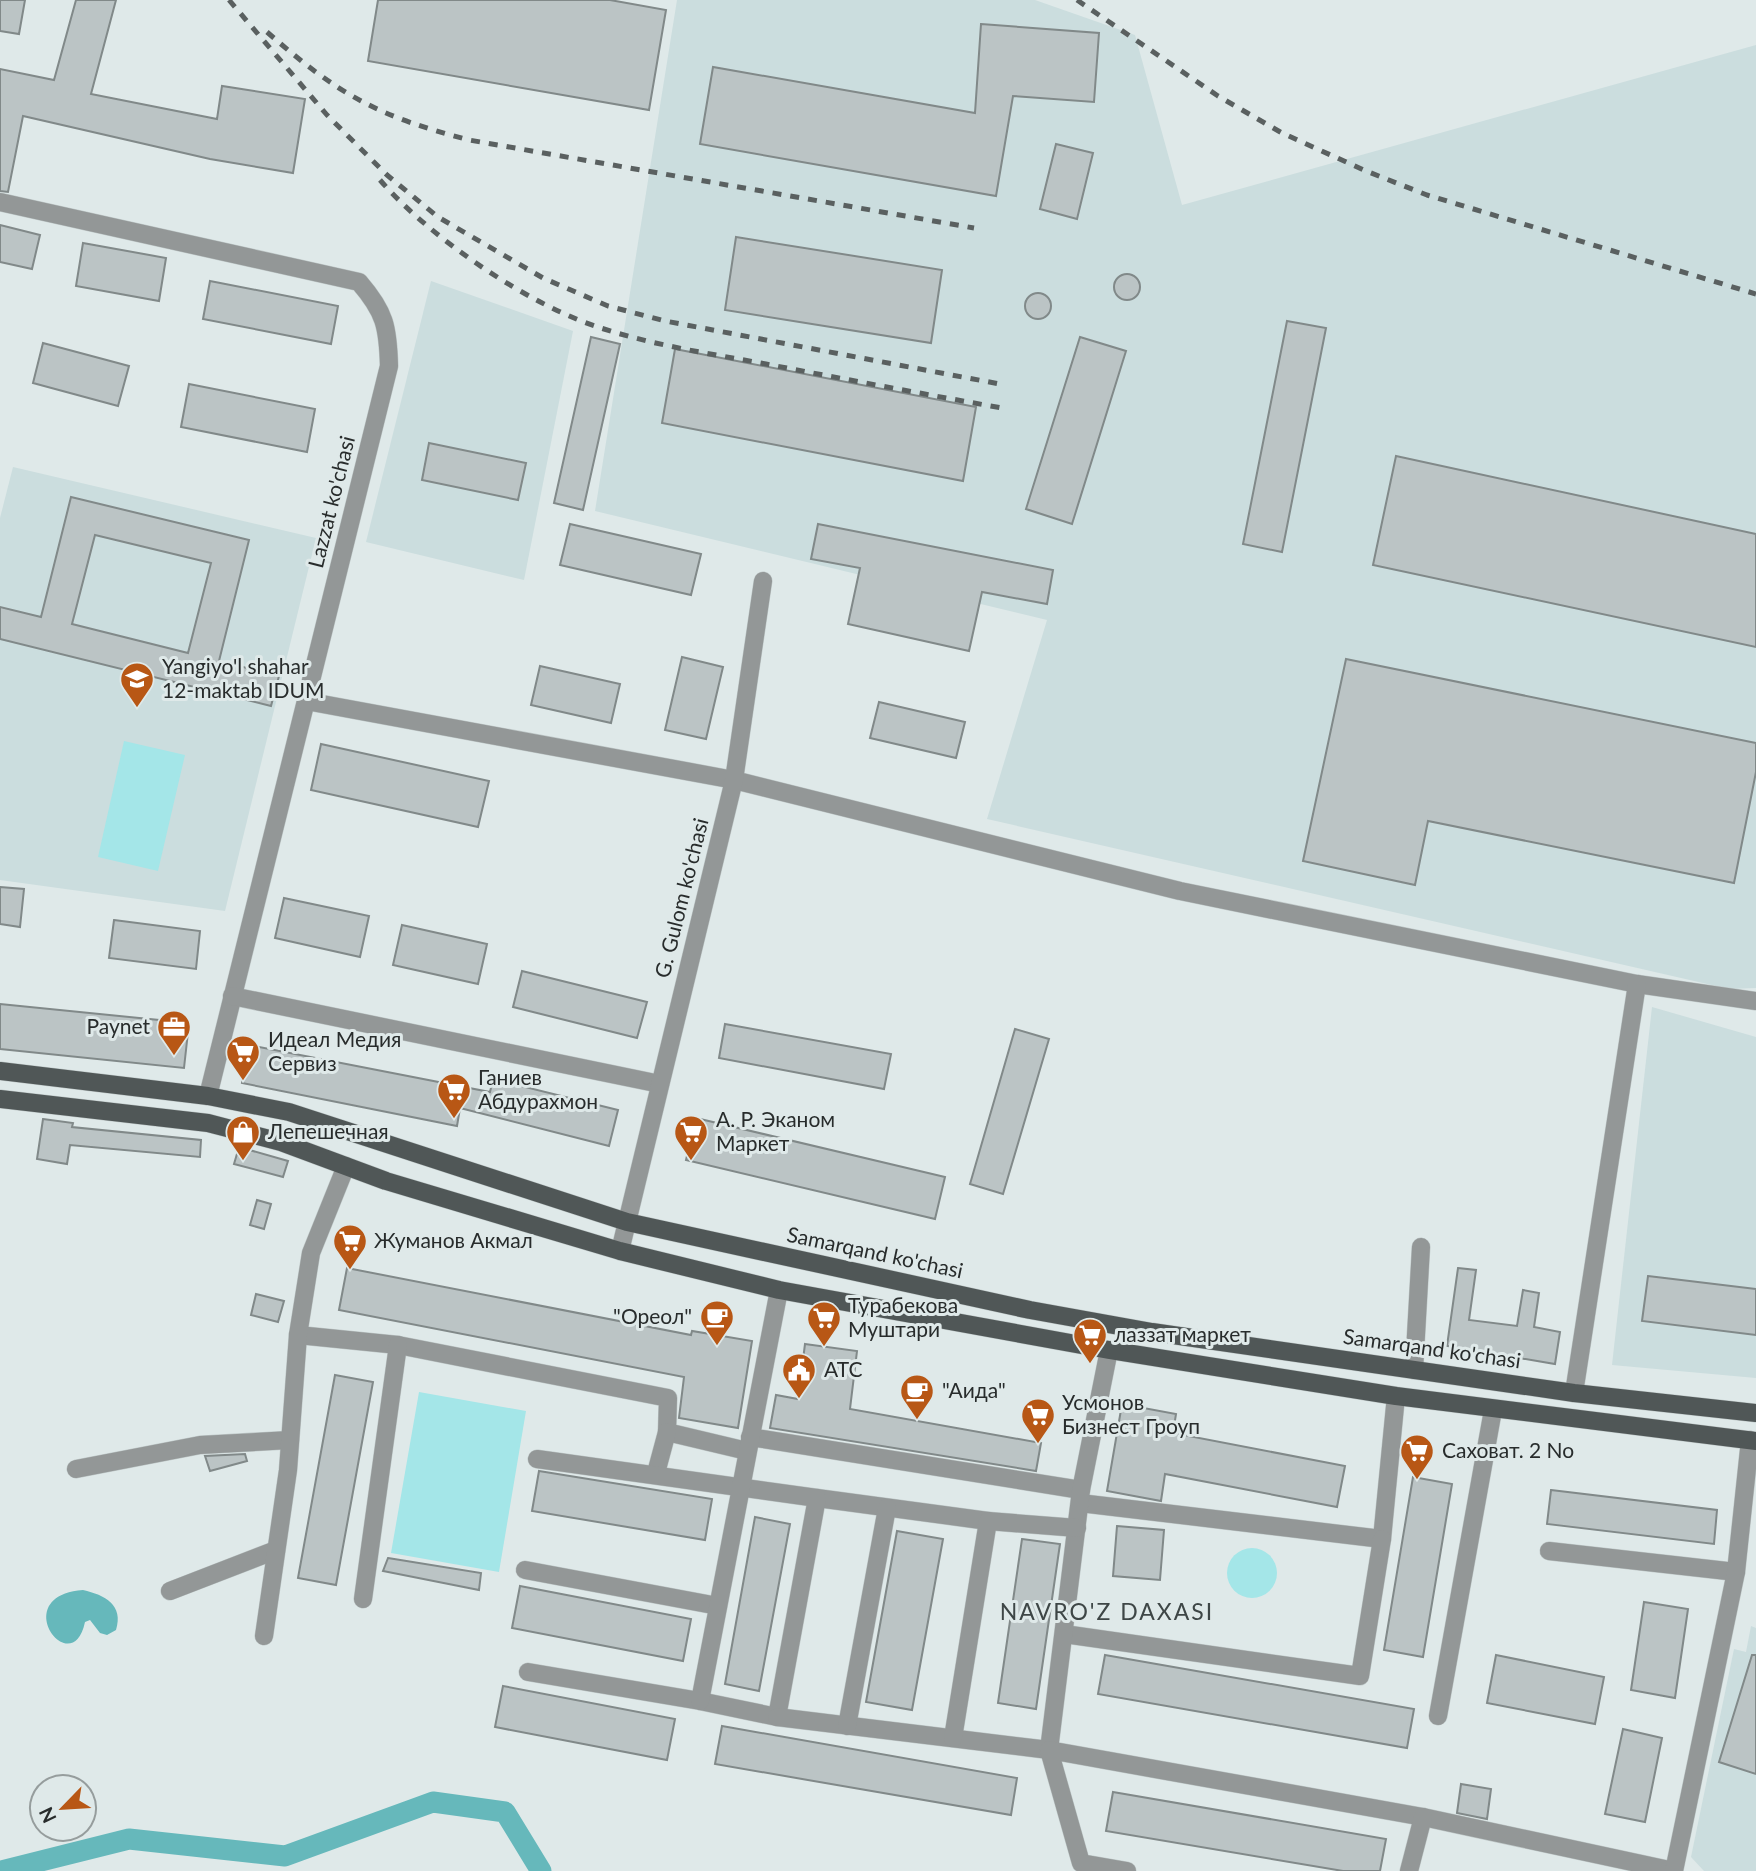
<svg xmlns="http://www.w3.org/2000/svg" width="1756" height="1871" font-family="Lato,sans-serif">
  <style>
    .built { fill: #cbddde }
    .green { fill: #a4e6e8 }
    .water { fill: #66b8bb }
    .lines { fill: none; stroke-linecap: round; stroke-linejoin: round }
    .canal { stroke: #66b8bb; stroke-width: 21 }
    .building { fill: #bbc4c5; stroke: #818989; stroke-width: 2; fill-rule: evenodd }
    .minor-casing { stroke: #bec7c7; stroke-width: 19 }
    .major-casing { stroke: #bec7c7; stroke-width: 19 }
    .minor { stroke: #939797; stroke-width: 18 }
    .major { stroke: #505757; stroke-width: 18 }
    .rail { stroke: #5a6060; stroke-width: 5; stroke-dasharray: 9 9; stroke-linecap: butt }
    .labels { text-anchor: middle; stroke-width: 6; stroke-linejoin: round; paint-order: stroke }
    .street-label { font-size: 21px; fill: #282c2c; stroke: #dfe9e9 }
    .poi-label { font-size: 21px; fill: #282c2c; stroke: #dfe9e9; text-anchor: start }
    .neighbourhood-label { font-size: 23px; letter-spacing: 2px; fill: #3e4646; stroke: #dfe9e9 }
  </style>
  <rect width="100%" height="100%" fill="#dfe9e9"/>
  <g class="built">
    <polygon points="677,0 1035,0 1135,35 1182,205 1756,45 1756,988 1729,989 987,819 1047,620 595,511"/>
    <polygon points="431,281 573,331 524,580 366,542"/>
    <polygon points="13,467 316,538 225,911 0,880 0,518"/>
    <polygon points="1652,1007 1756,1037 1756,1378 1612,1365"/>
    <polygon points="1751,1626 1756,1628 1756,1871 1704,1871 1691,1857 1734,1649 1746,1652"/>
  </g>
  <g class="green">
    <polygon points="124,741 185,755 158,871 98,857"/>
    <polygon points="419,1392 526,1411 499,1572 391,1553"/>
    <circle cx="1252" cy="1573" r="25"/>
  </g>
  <path class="water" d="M83,1590C105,1595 124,1605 116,1630L107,1635L100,1633L90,1620L85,1622C72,1683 6,1596 83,1590Z"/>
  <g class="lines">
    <polyline class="canal" points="1,1871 129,1839 285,1856 433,1802 505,1812 541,1871"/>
  </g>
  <g class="building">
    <polygon points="0,0 25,0 19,34 0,31"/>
    <polygon points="76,0 116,0 91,94 217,119 222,86 305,99 293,173 210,159 23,116 8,192 0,191 0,69 54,80"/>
    <polygon points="378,0 610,0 666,10 649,110 368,61"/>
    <polygon points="981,24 1099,33 1094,102 1013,96 996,196 700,144 713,67 975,113"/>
    <polygon points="1056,144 1093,153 1077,219 1040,209"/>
    <polygon points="0,225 40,235 32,269 0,262"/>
    <polygon points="736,237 942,270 931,343 725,310"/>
    <polygon points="83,243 166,258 159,301 76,286"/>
    <circle cx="1127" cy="287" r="13"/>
    <polygon points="210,281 338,306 331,344 203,319"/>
    <circle cx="1038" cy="306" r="13"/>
    <polygon points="1287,321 1326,328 1282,552 1243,544"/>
    <polygon points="591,337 620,344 583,510 554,503"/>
    <polygon points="1080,337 1126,351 1072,524 1026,509"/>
    <polygon points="43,343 129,366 118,406 33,383"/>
    <polygon points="675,349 976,407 963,481 662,423"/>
    <polygon points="189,384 315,409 307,452 181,427"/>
    <polygon points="429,443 526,463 518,500 422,480"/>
    <polygon points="1396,456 1756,534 1756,647 1373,565"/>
    <path d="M71,497L249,540L219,661L279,676L271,706L0,639V607L41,617ZM95,535L211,563L188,653L72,624Z"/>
    <polygon points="570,524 701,554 691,595 560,565"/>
    <polygon points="818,524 1053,570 1047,604 982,592 969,651 848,624 860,568 811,559"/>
    <polygon points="682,657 723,667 706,739 665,730"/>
    <polygon points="1346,659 1756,743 1756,772 1734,883 1428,821 1415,885 1303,861"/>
    <polygon points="540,666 620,684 611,723 531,705"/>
    <polygon points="879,702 965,722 956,758 870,738"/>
    <polygon points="321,744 489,781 478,827 311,790"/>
    <polygon points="0,887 24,889 20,927 0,924"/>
    <polygon points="284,898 369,916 360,957 275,938"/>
    <polygon points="114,920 200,931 196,969 109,958"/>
    <polygon points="402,925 487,944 478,984 393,965"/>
    <polygon points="522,971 647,1002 637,1038 513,1007"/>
    <polygon points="0,1004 189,1023 184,1068 0,1049"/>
    <polygon points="725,1024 891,1054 884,1089 719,1058"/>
    <polygon points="1015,1029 1049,1039 1003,1194 970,1184"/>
    <polygon points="249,1045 490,1092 493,1079 618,1110 609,1146 460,1108 457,1126 242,1083"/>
    <polygon points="696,1118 945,1177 935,1219 686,1160"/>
    <polygon points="43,1119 73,1123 72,1127 201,1140 200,1157 70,1145 67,1164 37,1159"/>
    <polygon points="239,1147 288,1161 283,1177 234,1164"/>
    <polygon points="257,1200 271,1204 264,1229 250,1225"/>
    <polygon points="347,1268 691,1335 692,1331 752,1341 738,1428 679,1418 684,1377 339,1310"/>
    <polygon points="1458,1268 1476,1270 1469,1320 1517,1326 1523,1290 1539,1293 1534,1327 1560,1332 1555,1364 1447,1346"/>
    <polygon points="1648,1276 1756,1289 1756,1335 1642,1321"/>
    <polygon points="256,1294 284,1301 278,1322 251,1315"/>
    <polygon points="805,1344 857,1351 850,1409 1041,1443 1036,1471 770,1428 776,1395 798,1399"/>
    <polygon points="335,1375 373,1382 336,1585 298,1578"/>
    <polygon points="1122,1404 1176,1414 1173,1433 1345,1466 1337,1507 1165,1474 1161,1501 1107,1491"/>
    <polygon points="245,1454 247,1461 210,1471 205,1456"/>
    <polygon points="539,1471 712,1499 705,1540 532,1511"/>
    <polygon points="1413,1477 1452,1484 1423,1657 1384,1650"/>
    <polygon points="1551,1490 1717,1510 1714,1544 1547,1524"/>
    <polygon points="755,1517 790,1524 759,1691 725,1684"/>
    <polygon points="1117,1526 1164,1530 1160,1580 1113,1576"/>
    <polygon points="897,1531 943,1539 912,1710 866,1702"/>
    <polygon points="1022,1539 1060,1544 1036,1709 998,1703"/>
    <polygon points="388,1558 481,1573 479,1590 383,1571"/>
    <polygon points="520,1586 691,1619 683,1661 512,1628"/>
    <polygon points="1644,1602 1688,1609 1675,1698 1631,1690"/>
    <polygon points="1105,1655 1414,1709 1407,1748 1098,1694"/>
    <polygon points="1496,1655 1604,1677 1595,1724 1487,1703"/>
    <polygon points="1752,1655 1756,1655 1756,1774 1719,1762"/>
    <polygon points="503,1686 675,1719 667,1760 495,1727"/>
    <polygon points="722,1726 1017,1778 1011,1815 715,1764"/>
    <polygon points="1623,1729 1662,1738 1645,1822 1605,1814"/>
    <polygon points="1461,1784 1491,1789 1487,1819 1457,1813"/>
    <polygon points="1113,1792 1386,1839 1380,1871 1343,1871 1106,1831"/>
  </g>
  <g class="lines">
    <g class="minor-casing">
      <g id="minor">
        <path d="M0,202L359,282C385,312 388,327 389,366L208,1096"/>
        <polyline points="306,701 734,780 1180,891 1637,984 1756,1001"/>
        <polyline points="232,996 660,1084"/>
        <polyline points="620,1251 734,780 763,581"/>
        <polyline points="298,1335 398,1345 668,1398 667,1432 747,1451"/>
        <polyline points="1414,1370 1421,1247"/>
        <polyline points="1574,1393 1637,984"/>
        <polyline points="750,1437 1081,1490"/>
        <polyline points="76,1469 200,1445 290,1440"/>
        <polyline points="656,1473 667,1432"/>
        <polyline points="817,1498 988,1521"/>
        <polyline points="1080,1503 1382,1539 1396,1396"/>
        <polyline points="1549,1551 1736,1572"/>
        <polyline points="525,1570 718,1606"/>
        <polyline points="170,1591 276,1550"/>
        <polyline points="363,1599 398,1345"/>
        <polyline points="1064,1634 1360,1676 1382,1539"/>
        <polyline points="264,1636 288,1470 298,1335 311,1253 346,1166"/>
        <polyline points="528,1672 700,1701 777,1717 817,1498 537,1459"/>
        <polyline points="700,1701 779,1290"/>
        <polyline points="1438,1716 1493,1410"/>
        <polyline points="777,1717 1049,1750 1081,1490 1109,1350"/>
        <polyline points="847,1726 887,1508"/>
        <polyline points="953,1738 988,1521 1077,1528"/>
        <polyline points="1127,1871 1081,1863 1049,1750 1423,1817 1674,1871"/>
        <polyline points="1409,1871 1423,1817"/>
        <polyline points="1674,1871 1736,1572 1750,1440"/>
      </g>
    </g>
    <g class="major-casing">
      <g id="major">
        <polyline points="0,1071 208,1096 289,1112 627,1222 1030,1310 1152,1332 1574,1393 1756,1413"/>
        <polyline points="0,1099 208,1123 281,1142 386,1181 620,1251 779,1290 1109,1350 1396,1396 1756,1441"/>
      </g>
    </g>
    <use href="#minor" class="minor"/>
    <use href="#major" class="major"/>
    <g class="rail">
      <polyline points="229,0 327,115 387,175 438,217 543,278 608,306 665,321 1005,385"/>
      <polyline points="1077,0 1218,96 1282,133 1366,171 1427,195 1756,294"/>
      <path d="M267,32C339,95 377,116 469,140L974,228"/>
      <path d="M380,180C430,238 531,307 604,329C657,346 712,354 766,364C844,379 923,394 1002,408"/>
    </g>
  </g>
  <defs>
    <g id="school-pin" transform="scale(1.75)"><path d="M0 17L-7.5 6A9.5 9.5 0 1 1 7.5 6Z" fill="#b85715" stroke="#dfe9e9"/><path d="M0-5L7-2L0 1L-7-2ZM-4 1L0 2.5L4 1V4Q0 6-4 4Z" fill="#fff"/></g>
    <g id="office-pin" transform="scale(1.75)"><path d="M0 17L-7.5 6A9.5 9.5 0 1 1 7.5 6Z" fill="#b85715" stroke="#dfe9e9"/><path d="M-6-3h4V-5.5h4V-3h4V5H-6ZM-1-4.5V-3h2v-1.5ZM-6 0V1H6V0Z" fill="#fff"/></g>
    <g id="supermarket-pin" transform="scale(1.75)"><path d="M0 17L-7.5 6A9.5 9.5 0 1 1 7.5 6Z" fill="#b85715" stroke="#dfe9e9"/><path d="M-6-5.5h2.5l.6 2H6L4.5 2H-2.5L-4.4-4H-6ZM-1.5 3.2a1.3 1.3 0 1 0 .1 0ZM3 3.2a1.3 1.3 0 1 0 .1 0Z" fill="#fff"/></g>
    <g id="shop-pin" transform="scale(1.75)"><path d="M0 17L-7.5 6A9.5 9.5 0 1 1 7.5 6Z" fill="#b85715" stroke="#dfe9e9"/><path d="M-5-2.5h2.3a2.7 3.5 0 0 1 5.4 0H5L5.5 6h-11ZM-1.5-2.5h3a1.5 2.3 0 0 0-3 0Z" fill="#fff"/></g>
    <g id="cafe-pin" transform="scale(1.75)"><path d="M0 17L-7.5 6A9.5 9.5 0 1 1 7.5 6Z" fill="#b85715" stroke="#dfe9e9"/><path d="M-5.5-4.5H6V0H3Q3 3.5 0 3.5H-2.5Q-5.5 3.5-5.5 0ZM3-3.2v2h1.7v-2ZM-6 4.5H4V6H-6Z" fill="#fff"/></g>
    <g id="civic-pin" transform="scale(1.75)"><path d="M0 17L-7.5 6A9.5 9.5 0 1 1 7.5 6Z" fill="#b85715" stroke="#dfe9e9"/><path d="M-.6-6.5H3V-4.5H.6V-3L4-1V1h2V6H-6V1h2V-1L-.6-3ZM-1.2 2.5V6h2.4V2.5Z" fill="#fff"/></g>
  </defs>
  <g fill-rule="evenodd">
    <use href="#school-pin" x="137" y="679"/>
    <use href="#office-pin" x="174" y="1027"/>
    <use href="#supermarket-pin" x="243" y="1052"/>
    <use href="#supermarket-pin" x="454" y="1090"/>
    <use href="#shop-pin" x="243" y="1132"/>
    <use href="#supermarket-pin" x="691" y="1132"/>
    <use href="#supermarket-pin" x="350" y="1241"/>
    <use href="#cafe-pin" x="717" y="1317"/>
    <use href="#supermarket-pin" x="824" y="1318"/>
    <use href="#supermarket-pin" x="1090" y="1335"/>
    <use href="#civic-pin" x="799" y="1370"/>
    <use href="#cafe-pin" x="917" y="1391"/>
    <use href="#supermarket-pin" x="1038" y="1415"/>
    <use href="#supermarket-pin" x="1417" y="1451"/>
  </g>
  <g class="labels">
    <g class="street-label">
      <text transform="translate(332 502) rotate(-76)" y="7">Lazzat ko'chasi</text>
      <text transform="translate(682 898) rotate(-76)" y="7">G. Gulom ko'chasi</text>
      <text transform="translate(875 1253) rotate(12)" y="7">Samarqand ko'chasi</text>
      <text transform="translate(1432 1349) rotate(8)" y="7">Samarqand ko'chasi</text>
    </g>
    <g class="poi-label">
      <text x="162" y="674">Yangiyo'l shahar<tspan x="162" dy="24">12-maktab IDUM</tspan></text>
      <text x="150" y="1034" text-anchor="end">Paynet</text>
      <text x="268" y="1047">Идеал Медия<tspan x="268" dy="24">Сервиз</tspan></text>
      <text x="478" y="1085">Ганиев<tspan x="478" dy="24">Абдурахмон</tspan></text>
      <text x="716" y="1127">А. Р. Эканом<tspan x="716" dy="24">Маркет</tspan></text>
      <text x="268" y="1139">Лепешечная</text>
      <text x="374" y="1248">Жуманов Акмал</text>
      <text x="848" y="1313">Турабекова<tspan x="848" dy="24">Муштари</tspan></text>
      <text x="692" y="1324" text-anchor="end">"Ореол"</text>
      <text x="1114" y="1342">лаззат маркет</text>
      <text x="824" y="1377">АТС</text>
      <text x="942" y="1398">"Аида"</text>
      <text x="1062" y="1410">Усмонов<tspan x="1062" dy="24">Бизнест Гроуп</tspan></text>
      <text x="1442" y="1458">Саховат. 2 No</text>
    </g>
    <g class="neighbourhood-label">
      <text x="1107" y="1620">NAVRO'Z DAXASI</text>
    </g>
  </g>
  <g transform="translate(63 1808) rotate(245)"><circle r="33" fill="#dfe9e9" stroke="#969d9d" stroke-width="2"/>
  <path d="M0-5L12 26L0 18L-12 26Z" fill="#b85715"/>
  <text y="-10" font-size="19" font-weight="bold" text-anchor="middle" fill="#282c2c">N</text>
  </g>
</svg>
